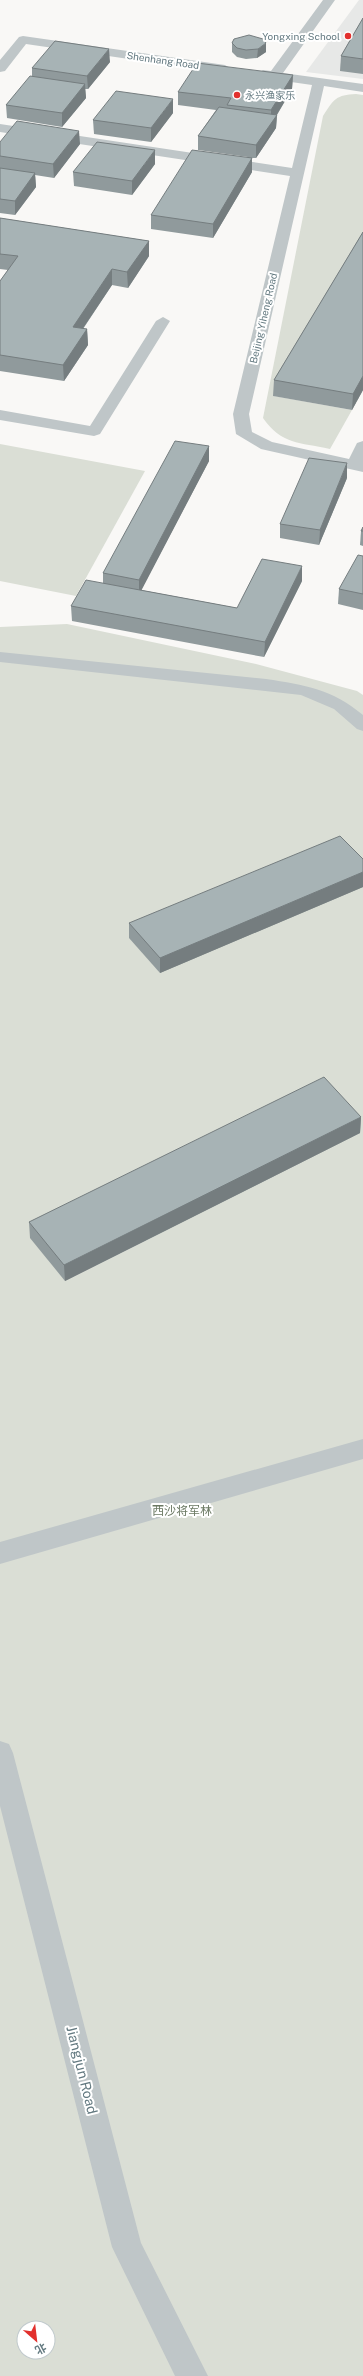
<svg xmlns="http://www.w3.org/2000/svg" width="363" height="2376" font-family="'Public Sans','Noto Sans SC',sans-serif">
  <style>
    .built { fill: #e7e8e7 }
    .green { fill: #daded5; fill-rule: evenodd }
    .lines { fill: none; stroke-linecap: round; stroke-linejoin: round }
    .minor { fill: #bfc6c8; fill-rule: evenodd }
    .wall { fill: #909a9c }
    .shaded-wall { fill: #757d7f }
    .building { fill: #a7b3b5; stroke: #757d7f }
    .poi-dot { fill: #e2302d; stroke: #fff; stroke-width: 1.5 }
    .labels { text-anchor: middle; stroke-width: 4; stroke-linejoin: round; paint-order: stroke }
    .far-poi-label { font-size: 10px; fill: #647a81; stroke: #fff; text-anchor: end }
    .far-street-label { font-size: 10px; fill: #647a81; stroke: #fff }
    .park-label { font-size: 12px; fill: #6b7963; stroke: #fff }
    .near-street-label { font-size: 14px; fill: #647a81; stroke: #fff }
  </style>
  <rect width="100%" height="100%" fill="#f9f8f6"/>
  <polygon class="built" points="359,0 363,0 363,79 306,72"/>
  <g class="green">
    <path d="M356,94L363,95V246L274,396L352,410L330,449C299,442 282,445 263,418L323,116C334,99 336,95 356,94Z"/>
    <polygon points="0,444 145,471 76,596 0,581"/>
    <path d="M67,624L256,664L357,691L363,695V2376H0V627ZM24,2328H48V2352H24Z"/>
  </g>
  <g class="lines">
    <g class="minor">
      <polygon points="323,0 335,0 283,73 363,84 363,92 324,86 249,414 252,432 272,442 349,459 357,443 363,441 363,472 261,449 236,434 233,414 290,176 0,132 0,124 292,168 312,85 263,78 257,74 263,70 271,71"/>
      <polygon points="23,36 225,65 231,69 225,73 26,44 5,71 0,72 0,60 19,37"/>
      <polygon points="163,317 170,321 100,434 94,436 0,420 0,410 90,426 156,321"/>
      <path d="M0,652L266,679C305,685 332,689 363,715V731L357,729L334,709L301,695L0,662Z"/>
      <polygon points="363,1439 363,1459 0,1564 0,1542"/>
      <polygon points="0,1741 9,1744 13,1753 141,2243 208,2376 175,2376 112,2247 0,1806"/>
    </g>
  </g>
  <g class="wall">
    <polygon points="363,18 363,74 340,71 341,56"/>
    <polygon points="234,39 266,52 257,58 246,59 237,57 232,52 232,43"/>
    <polygon points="110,62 88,89 85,89 86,98 62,127 7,118 6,105 32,76 32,68"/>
    <polygon points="293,75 292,89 277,115 276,128 256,158 252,158 252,172 213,238 151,229 151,215 248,157 198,150 198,136 216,110 178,105 178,92"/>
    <polygon points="173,113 151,142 94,134 93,120"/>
    <polygon points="0,142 80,144 54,178 35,175 36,187 15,215 0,213"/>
    <polygon points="155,164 132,195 74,186 73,172"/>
    <polygon points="0,218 149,241 149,256 128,288 112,285 83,329 87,329 88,345 64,381 0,371 0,281 8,270 0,269"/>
    <polygon points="363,232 363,390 352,410 273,396 274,380"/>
    <polygon points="209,446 209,461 141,590 237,608 302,581 264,657 72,621 71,606 103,583 103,573"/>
    <polygon points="347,478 319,545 280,538 280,524"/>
    <polygon points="363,527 363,546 360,545 361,531"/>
    <polygon points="363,556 363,610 338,604 339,589"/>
    <polygon points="363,859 363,887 160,973 129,938 129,923"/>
    <polygon points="361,1117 360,1133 65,1281 30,1238 29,1222"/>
  </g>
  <g class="shaded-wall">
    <polygon points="266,43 266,52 257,58 258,49"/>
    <polygon points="109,49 110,62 88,89 87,76"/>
    <polygon points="293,75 292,89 276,116 277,115 276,128 256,158 256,145 271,123 271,110"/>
    <polygon points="85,84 86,98 62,127 62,113"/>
    <polygon points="173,99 173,113 151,142 151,128"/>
    <polygon points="79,131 80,144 54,178 53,164"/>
    <polygon points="155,150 155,164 132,195 132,181"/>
    <polygon points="252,158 252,172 213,238 213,224"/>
    <polygon points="35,173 36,187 15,215 15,201"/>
    <polygon points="149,241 149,256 128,288 127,272"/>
    <polygon points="112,269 112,285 73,343 73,327"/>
    <polygon points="87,329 88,345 64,381 63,365"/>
    <polygon points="363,376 363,390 352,410 353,394"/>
    <polygon points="209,446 209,461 139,595 139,580"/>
    <polygon points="347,463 347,478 319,545 320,530"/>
    <polygon points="302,566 302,581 264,657 265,642"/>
    <polygon points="363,872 363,887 160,973 160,958"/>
    <polygon points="361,1117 360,1133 65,1281 64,1265"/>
  </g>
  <g class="building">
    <polygon points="363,18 363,59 341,56"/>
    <polygon points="249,35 263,39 266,43 258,49 246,50 237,48 232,43 234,39"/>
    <polygon points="55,41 109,49 87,76 32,68"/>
    <polygon points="197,63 293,75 271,110 227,105 231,98 178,92"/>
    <polygon points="30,76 85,84 62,113 6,105"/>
    <polygon points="116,91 173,99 151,128 93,120"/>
    <polygon points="219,107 277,115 256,145 198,136"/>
    <polygon points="17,121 79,131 53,164 0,156 0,142"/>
    <polygon points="97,142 155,150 132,181 73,172"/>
    <polygon points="192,150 252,158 213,224 151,215"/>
    <polygon points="0,168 35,173 15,201 0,199"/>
    <polygon points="0,218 149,241 127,272 112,269 73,327 87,329 63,365 0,355 0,281 18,256 0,254"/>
    <polygon points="363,232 363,376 353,394 274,380"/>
    <polygon points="175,441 209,446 139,580 103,573"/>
    <polygon points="309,458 347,463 320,530 280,524"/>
    <polygon points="363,527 363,531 361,531"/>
    <polygon points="358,555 363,556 363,594 339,589"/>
    <polygon points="262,559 302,566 265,642 71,606 86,580 237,608"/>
    <polygon points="340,836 363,859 363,872 160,958 129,923"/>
    <polygon points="324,1077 361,1117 64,1265 29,1222"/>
  </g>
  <g class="poi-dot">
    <circle cx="348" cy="36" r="4"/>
    <circle cx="237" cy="95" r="4"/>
  </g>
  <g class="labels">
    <g class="far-poi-label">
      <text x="340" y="40">Yongxing School</text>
      <text x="245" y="99" text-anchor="start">永兴渔家乐</text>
    </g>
    <g class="far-street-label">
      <text transform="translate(163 60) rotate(8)" y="4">Shenhang Road</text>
      <text transform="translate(263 318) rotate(-77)" y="4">Beijing Yiheng Road</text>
    </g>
    <g class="park-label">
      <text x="182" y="1515">西沙将军林</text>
    </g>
    <g class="near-street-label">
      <text transform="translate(82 2070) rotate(76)" y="5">Jiangjun Road</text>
    </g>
  </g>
  <g transform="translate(36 2340) rotate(152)"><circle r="19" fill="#ffffff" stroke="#c1cacd"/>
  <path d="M0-3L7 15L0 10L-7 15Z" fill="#e2302d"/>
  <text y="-6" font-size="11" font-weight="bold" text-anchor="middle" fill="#647a81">北</text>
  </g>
</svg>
